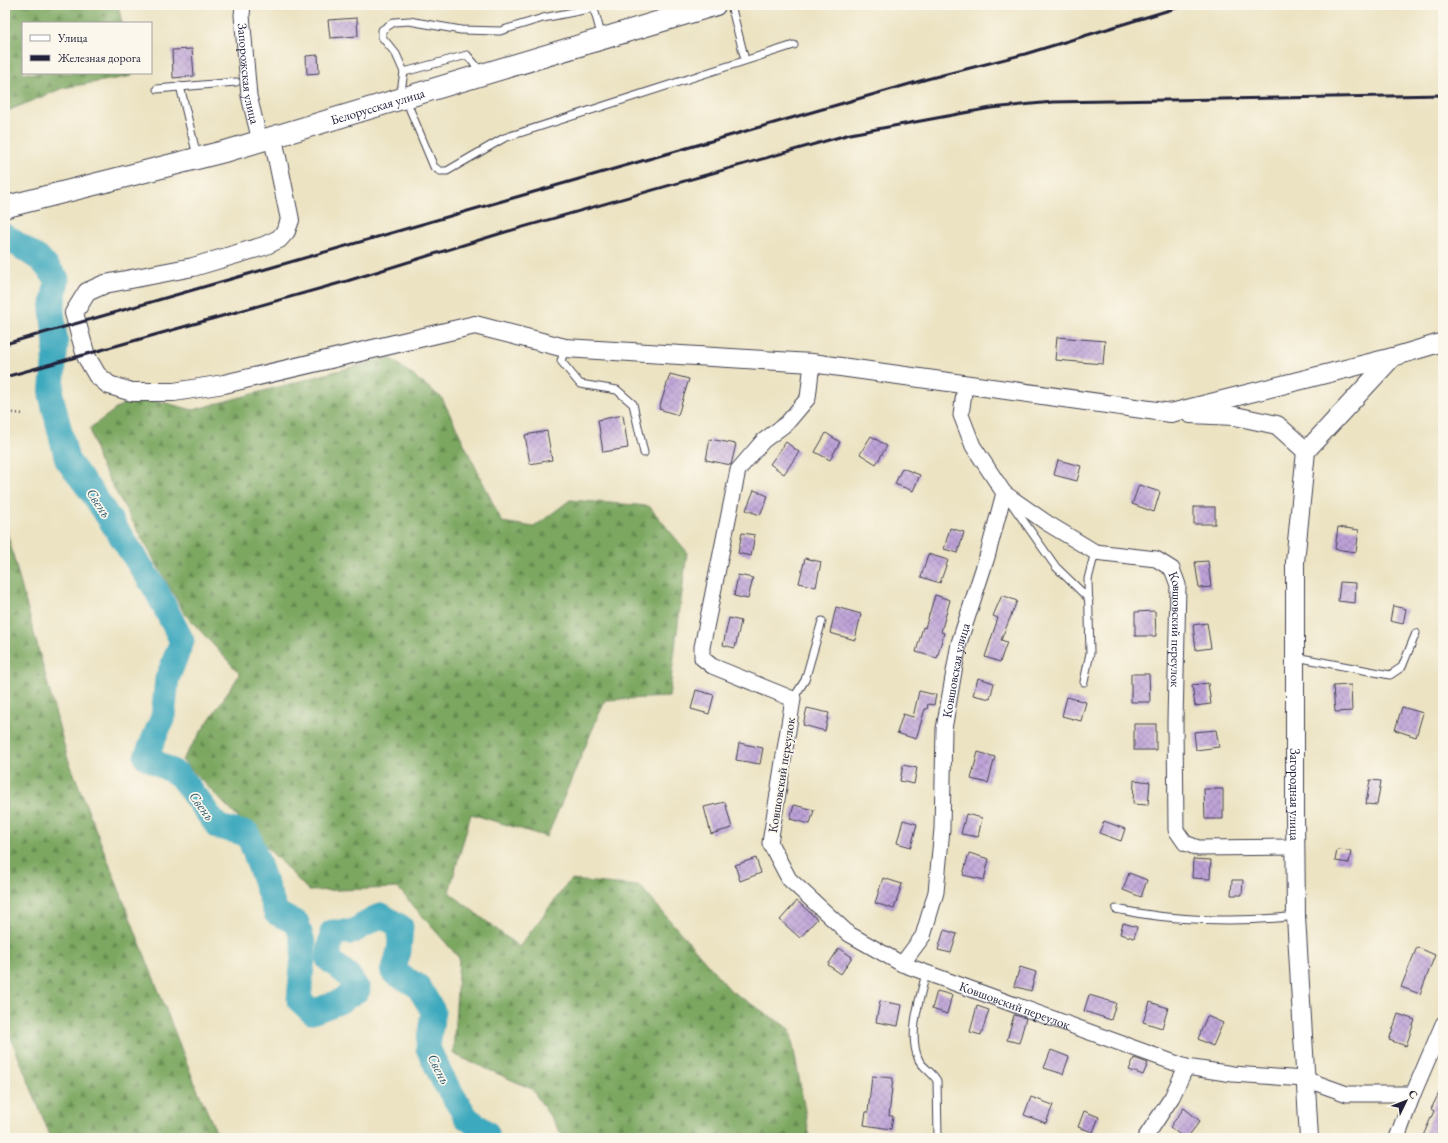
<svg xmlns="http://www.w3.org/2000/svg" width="1448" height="1143" font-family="'EB Garamond',serif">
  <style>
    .forest { fill: url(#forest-firs); stroke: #4e644e }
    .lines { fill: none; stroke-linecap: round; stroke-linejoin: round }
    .river { stroke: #3ea9be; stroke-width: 25 }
    .building { fill: url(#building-cross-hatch) }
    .service-casing { stroke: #403f4f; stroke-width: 9 }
    .minor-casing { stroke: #403f4f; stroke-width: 17 }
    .tertiary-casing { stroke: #403f4f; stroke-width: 20 }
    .secondary-casing { stroke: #403f4f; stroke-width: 23 }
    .path { stroke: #403f4f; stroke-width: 2.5; stroke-dasharray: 1 3; stroke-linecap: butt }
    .service { stroke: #fff; stroke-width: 7 }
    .minor { stroke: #fff; stroke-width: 15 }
    .tertiary { stroke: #fff; stroke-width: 18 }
    .secondary { stroke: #fff; stroke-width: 21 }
    .rail { stroke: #22223b; stroke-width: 3 }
    .labels { text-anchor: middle; stroke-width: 3.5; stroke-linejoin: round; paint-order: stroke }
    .street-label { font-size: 13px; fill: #22223b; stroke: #fbf7ec }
    .water-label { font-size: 14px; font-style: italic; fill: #2d586f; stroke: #fbf7ec }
  </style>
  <defs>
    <pattern id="forest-firs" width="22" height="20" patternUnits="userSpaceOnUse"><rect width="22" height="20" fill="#7ba760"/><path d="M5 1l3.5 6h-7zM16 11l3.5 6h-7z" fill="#648850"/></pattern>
    <pattern id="building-cross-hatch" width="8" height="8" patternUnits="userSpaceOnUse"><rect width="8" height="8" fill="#bea3d8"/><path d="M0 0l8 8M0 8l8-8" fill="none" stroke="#9a84b0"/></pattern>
  </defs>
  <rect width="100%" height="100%" fill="#fbf7ec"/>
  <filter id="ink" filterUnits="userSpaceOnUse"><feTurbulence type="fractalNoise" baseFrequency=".025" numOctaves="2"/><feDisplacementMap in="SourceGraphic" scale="8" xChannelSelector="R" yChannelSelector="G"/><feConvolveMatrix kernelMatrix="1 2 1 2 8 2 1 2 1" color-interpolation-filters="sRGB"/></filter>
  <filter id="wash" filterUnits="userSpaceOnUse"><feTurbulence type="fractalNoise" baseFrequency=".012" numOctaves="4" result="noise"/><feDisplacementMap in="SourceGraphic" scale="16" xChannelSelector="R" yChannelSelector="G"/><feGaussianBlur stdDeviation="0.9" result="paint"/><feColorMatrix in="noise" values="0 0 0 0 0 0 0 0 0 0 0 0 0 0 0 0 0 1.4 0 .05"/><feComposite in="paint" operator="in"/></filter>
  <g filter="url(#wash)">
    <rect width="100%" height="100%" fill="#ece3c2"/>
    <g class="forest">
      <polygon points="5,5 118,5 122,23 23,23 23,73 132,73 132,76 63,88 5,112"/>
      <polygon points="389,357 442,398 502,522 534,527 570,500 649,506 687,552 669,697 605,700 547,837 471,814 449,892 519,947 570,880 640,886 731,991 790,1029 810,1138 564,1138 532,1089 453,1054 459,958 398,888 309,891 182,760 240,674 184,613 98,460 90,428 135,395 193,410"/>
      <polygon points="5,525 67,756 195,1084 219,1138 51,1138 5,1023"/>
    </g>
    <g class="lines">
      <polyline class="river" points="5,236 41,260 57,279 52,310 56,345 51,395 67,460 93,494 155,588 182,641 167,679 163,717 146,757 179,775 218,827 248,834 276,913 297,923 304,945 299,1000 312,1012 339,1002 358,990 348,975 328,959 332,932 352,932 381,915 401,927 399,951 393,972 418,986 433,1011 428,1048 443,1080 467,1118 487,1133 481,1138"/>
    </g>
    <g id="blocks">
      <g class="building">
        <polygon points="357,18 358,36 330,38 328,20"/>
        <polygon points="192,49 194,76 173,78 172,50"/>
        <polygon points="318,55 319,73 307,74 306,56"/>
        <polygon points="1057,337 1105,341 1103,364 1055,360"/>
        <polygon points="670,374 689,379 678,415 659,409"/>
        <polygon points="623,415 628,448 603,452 598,420"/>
        <polygon points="547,431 552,460 530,464 525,435"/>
        <polygon points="826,433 840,442 830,460 815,452"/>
        <polygon points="871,436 887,446 876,464 860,454"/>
        <polygon points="710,439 736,444 731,465 706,460"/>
        <polygon points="786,442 799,452 784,474 770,464"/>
        <polygon points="1058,460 1081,466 1077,481 1054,475"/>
        <polygon points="902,468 920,475 913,491 895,484"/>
        <polygon points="1139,485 1160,492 1154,512 1132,504"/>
        <polygon points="754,490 768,496 760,515 746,510"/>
        <rect x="1194" y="507" width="21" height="17"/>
        <polygon points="1338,527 1359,530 1356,552 1335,549"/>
        <polygon points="950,528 964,532 958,553 944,549"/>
        <polygon points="742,533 755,535 751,556 738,553"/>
        <polygon points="928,554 948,560 940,583 921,577"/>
        <polygon points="805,558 821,562 816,587 799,583"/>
        <polygon points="1208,561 1211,587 1199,588 1195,562"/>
        <polygon points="738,575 753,578 748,599 734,596"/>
        <polygon points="1340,582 1356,583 1355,603 1338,601"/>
        <polygon points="935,595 950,600 941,632 944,633 937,658 916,652 923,627 925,628"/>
        <polygon points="1002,595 1017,601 1001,640 1007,642 1000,662 985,657 998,618 993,616"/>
        <polygon points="1393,606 1406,609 1403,624 1390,621"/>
        <polygon points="836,607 861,614 855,640 830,633"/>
        <polygon points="1155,611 1156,636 1135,636 1135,612"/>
        <polygon points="729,618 741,621 735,648 723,645"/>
        <polygon points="1207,623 1211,648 1196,650 1193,625"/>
        <polygon points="1131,674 1149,674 1150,702 1131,702"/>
        <polygon points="978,678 994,683 990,699 973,695"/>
        <polygon points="1208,683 1211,704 1195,706 1192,685"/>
        <polygon points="1351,685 1352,711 1335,712 1333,686"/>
        <polygon points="696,690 714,695 709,714 691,709"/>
        <polygon points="919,691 936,695 934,705 928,704 927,709 925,709 916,739 897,733 903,714 913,717"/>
        <polygon points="1067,697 1086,702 1081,721 1062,716"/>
        <polygon points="1402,707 1423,713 1416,737 1395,730"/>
        <polygon points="807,708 829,713 825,731 803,725"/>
        <rect x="1134" y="724" width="22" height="26"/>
        <polygon points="1216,730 1219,747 1196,750 1194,732"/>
        <polygon points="739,743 763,748 760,764 736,760"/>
        <polygon points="978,752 995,757 988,783 971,779"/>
        <polygon points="903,765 917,768 914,784 900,781"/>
        <polygon points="1134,780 1150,782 1148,805 1133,804"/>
        <polygon points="1370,780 1381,781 1377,805 1366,804"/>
        <polygon points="1204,789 1223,789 1223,819 1205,819"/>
        <polygon points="725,802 732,828 711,834 704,807"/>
        <polygon points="794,805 814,810 810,824 790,819"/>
        <polygon points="966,814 982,818 978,837 961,834"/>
        <polygon points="903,820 917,824 911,847 897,843"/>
        <polygon points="1104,821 1125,829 1121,841 1099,833"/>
        <polygon points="1337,850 1351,851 1349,863 1335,861"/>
        <polygon points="969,853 989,859 984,880 963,875"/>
        <polygon points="756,858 761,873 740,881 735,865"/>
        <polygon points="1193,859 1211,860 1210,879 1192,878"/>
        <polygon points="1129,873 1147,880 1141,897 1123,890"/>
        <polygon points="883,878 902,884 894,909 875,903"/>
        <polygon points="1232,880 1243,880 1242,895 1231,895"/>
        <polygon points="797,901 817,919 800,938 780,920"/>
        <polygon points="1123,923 1137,927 1134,938 1120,934"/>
        <polygon points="944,930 957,934 951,953 938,950"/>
        <polygon points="1417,947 1435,955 1420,994 1401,987"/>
        <polygon points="839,948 852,957 841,974 828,965"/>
        <polygon points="1020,967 1036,972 1031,991 1014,986"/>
        <polygon points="937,991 952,995 947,1014 932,1009"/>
        <polygon points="1089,995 1116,1003 1111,1020 1084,1011"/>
        <polygon points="880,1001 902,1005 898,1026 876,1022"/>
        <polygon points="1150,1002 1168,1008 1162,1028 1143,1022"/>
        <polygon points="977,1006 989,1010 981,1035 970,1032"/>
        <polygon points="1398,1014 1415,1020 1406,1046 1389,1040"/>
        <polygon points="1014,1015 1026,1018 1019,1043 1007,1040"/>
        <polygon points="1207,1016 1223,1023 1213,1046 1198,1039"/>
        <polygon points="1051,1050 1069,1057 1063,1074 1044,1068"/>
        <polygon points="1134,1058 1148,1063 1143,1075 1129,1070"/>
        <polygon points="872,1076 893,1078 889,1116 893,1116 891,1129 864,1125 866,1112 868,1112"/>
        <polygon points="1443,1085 1443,1138 1422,1138 1434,1111 1431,1109"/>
        <polygon points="1031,1097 1053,1105 1046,1123 1024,1115"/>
        <polygon points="1184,1108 1200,1121 1187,1138 1184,1138 1170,1127"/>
        <polygon points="1084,1111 1099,1117 1093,1132 1078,1127"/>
      </g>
    </g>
  </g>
  <g filter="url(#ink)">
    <use href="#blocks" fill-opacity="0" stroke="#403f4f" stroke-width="1"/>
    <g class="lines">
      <g class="service-casing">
        <g id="service">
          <polyline points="593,5 602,38"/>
          <polyline points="731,5 745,60"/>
          <polyline points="404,72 396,54 382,37 382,30 394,22 409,21 461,30 500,31 543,18 594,8"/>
          <polyline points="180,86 197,156"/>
          <polyline points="157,89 236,82"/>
          <polyline points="400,97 404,72 467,55 482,73"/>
          <polyline points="406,100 434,167 440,171 447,171 504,138 794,45"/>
          <polyline points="565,349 561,361 580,384 617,390 633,404 644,453"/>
          <polyline points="1011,503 1056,567 1089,599"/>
          <polyline points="1296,657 1390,675 1402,667 1416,633"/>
          <polyline points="1084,682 1090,653 1088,579 1095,552"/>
          <polyline points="793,699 805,680 822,621"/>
          <path d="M1116,909C1170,921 1241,923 1295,916"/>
          <path d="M926,973C920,998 908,1033 918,1058C921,1067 933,1072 937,1081L938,1138"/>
        </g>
      </g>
      <g class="minor-casing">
        <g id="minor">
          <path id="s1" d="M243,5L242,15L249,96L260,141"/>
          <path id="s2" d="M812,363L808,398L787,423L763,441L738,470L702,647V658L712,666L793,699L770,843L789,879L849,934L902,964L1186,1067L1233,1074L1305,1079L1347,1094H1413"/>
          <path id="s3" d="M1004,493L1047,523L1095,552L1156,559L1172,569L1178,585L1175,722L1176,830L1185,843L1198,848L1295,847"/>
          <path id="s4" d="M902,964L923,936L936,892L942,829L944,729L959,643L987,557L1004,493L973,446L961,415L965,385"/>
          <polyline points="1145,1138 1172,1097 1186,1067"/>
          <polyline points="1397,1138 1413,1094 1443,1024"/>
        </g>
      </g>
      <g class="tertiary-casing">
        <g id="tertiary">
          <polyline points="273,138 290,220 286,231 279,239 264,246 193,267 105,284 87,292 74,313 86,356 97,375 109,385 132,392 174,392 224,384 475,325 565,348 812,363 1171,413 1393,357 1443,342"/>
          <polyline points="1190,414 1235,416 1277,425 1306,451"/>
          <path id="s5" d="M1306,451L1295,562V814L1296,916L1309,1138"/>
          <polyline points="1306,451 1393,357"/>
        </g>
      </g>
      <g class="secondary-casing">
        <g id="secondary">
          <path id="s6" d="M5,207L230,150L715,5"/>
        </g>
      </g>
      <polyline class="path" points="5,412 24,414"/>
      <use href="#service" class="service"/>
      <use href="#minor" class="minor"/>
      <use href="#tertiary" class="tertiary"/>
      <use href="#secondary" class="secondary"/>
      <g class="rail">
        <polyline points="5,344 927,79 1025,54 1186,5"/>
        <polyline points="5,377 347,281 502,233 850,134 991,108 1053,102 1443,95"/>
      </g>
    </g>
  </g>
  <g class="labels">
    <g class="street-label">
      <text dy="5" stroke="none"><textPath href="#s1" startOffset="69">Запорожская улица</textPath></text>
      <text dy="5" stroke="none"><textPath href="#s6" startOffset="386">Белорусская улица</textPath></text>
      <text dy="5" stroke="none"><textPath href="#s3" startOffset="250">Ковшовский переулок</textPath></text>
      <text dy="5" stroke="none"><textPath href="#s4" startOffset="304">Ковшовская улица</textPath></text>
      <text transform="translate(781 775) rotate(-81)" y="5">Ковшовский переулок</text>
      <text dy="5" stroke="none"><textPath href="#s5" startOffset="344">Загородная улица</textPath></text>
      <text dy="5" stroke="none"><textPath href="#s2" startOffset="877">Ковшовский переулок</textPath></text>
    </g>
    <g class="water-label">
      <text transform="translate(99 503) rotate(56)" y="5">Свень</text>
      <text transform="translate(202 806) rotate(54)" y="5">Свень</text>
      <text transform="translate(439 1069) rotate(63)" y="5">Свень</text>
    </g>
  </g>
  <rect width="1448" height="1143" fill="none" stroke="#fbf7ec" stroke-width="20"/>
  <rect x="22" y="22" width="130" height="52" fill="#fbf7ec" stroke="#a4a2a5"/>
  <rect x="30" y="35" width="20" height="6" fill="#ffffff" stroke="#a4a2a5"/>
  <text x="58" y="42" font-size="12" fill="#22223b">Улица</text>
  <rect x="30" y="55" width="20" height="6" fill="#22223b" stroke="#a4a2a5"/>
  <text x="58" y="62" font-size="12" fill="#22223b">Железная дорога</text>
  <g transform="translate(1406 1101) rotate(47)" stroke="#fbf7ec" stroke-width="3" paint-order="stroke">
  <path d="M0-3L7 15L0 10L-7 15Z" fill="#22223b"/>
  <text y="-6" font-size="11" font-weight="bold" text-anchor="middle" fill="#22223b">С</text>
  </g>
</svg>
